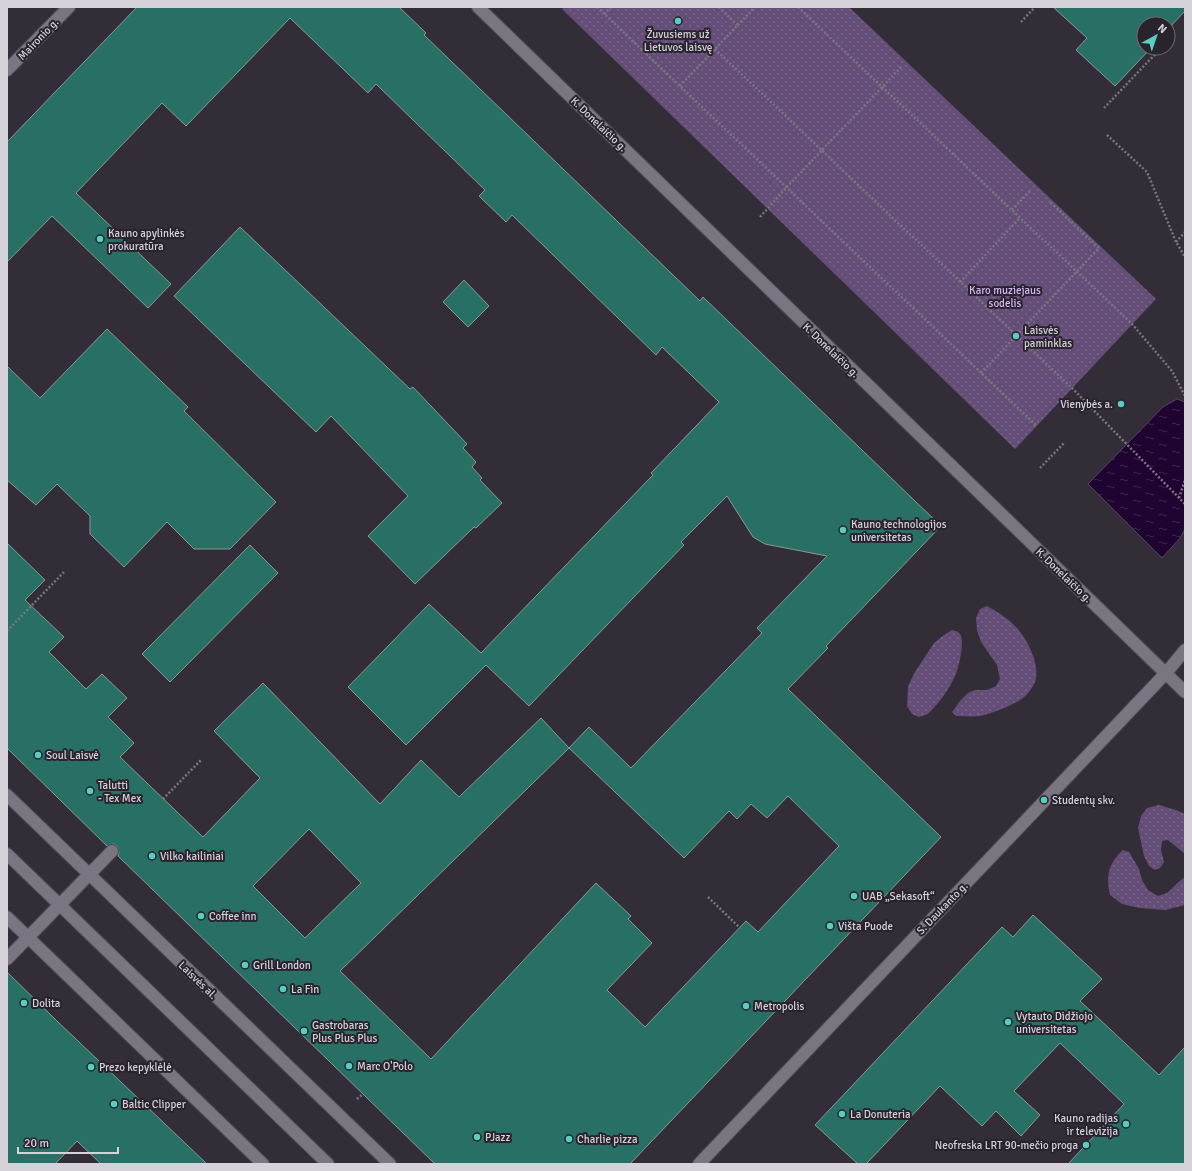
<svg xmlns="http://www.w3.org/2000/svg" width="1192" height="1171" font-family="Signika,sans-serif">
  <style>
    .park { fill: url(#park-dots) }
    .water { fill: url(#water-ripples); stroke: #564163 }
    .building { fill: #286f66; stroke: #889a97; fill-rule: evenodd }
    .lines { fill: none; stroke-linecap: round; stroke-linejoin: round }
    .street-casing { stroke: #4e4a53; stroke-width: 14 }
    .secondary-casing { stroke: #4e4a53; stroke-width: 14 }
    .path { stroke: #7a757f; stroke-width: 2.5; stroke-dasharray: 2 2; stroke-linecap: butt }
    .street { stroke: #7b7582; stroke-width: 12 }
    .secondary { stroke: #7b7582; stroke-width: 12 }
    .poi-dot { fill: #58cec0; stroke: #29232e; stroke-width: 1.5 }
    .labels { text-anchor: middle; stroke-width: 4; stroke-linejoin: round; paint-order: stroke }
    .poi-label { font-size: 11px; fill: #d5d2d9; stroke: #29232e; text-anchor: start }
    .street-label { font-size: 11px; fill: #d5d2d9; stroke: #29232e }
    .park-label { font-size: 11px; fill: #d8b6f6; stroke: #29232e }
  </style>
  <defs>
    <pattern id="park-dots" width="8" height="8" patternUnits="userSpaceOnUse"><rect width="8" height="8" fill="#644d77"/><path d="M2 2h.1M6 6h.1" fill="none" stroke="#79668a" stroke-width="1.8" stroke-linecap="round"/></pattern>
    <pattern id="water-ripples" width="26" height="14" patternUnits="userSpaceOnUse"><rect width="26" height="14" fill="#1f0331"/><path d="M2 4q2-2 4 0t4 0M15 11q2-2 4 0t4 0" fill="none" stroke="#3f274e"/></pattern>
  </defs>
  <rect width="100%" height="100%" fill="#332d38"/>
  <g class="park">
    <polygon points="565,7 849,7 1156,299 1015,449 562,9"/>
    <path d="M987,606C998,612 1009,619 1017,628C1027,639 1039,663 1036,678C1035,685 1028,694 1023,698C1014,705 991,714 980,716C972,717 964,716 956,716L952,712L960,701L968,693L975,690H987L996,686L1000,679L997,665L981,642L977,630L976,618L980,609Z"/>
    <path d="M952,630C955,631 958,631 960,634C965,641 959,668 955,676C949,689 940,702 930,712C927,715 923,716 919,717L912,714L907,706L908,686L915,672L934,643L944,635Z"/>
    <polygon points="1159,805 1176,810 1185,814 1185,854 1168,840 1162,841 1161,850 1164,862 1160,868 1155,870 1149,866 1144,856 1138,828 1141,816 1147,808"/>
    <path d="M1123,850L1129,852L1139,869L1142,880L1148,890L1158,896L1167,893L1182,879L1185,878V905L1165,910L1140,908L1122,904L1110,895C1106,876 1108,864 1123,850Z"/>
  </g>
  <polygon class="water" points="1177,399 1185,402 1185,529 1180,538 1162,558 1088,484 1163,407"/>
  <g class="building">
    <path d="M137,7H399L426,33L424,35L700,301L703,297L941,526L826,646L828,648L788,689L941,837L630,1164H435L118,856L119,852L117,846L113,844L107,846L7,748V543L45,580L25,600L64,637L49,652L86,689L102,674L127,698L108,717L134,743L120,757L203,837L260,778L214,731L263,683L380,804L421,760L459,797L541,718L569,748L589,727L631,768L762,633L757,628L827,556L765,544L753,537L727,496L681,542L684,545L529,706L486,665L406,745L348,687L429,604L481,653L653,475L651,473L719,402L662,347L656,355L512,215L506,222L479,196L485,190L376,84L368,93L290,18L186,126L162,103L76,193L171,284L148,308L52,216L7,262V142ZM569,748L684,858L729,811L737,819L751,804L767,818L788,796L839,846L758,932L746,921L645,1027L607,990L652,943L628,919L631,916L596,883L431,1059L340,971ZM309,829L361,883L305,938L253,886Z"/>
    <polygon points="1053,7 1185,7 1185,11 1168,29 1168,24 1144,24 1144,48 1151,48 1115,86 1076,50 1087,38"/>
    <polygon points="240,227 410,389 413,387 467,444 463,448 476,462 472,467 482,478 480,480 502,503 476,528 474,527 415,584 368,536 408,496 331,416 316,432 174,296"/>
    <polygon points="464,280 489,306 468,327 443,302"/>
    <polygon points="107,329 188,407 184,411 276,502 230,549 194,549 167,522 124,567 90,534 90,516 57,484 36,505 7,480 7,366 40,398"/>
    <polygon points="250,545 278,573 170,682 142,654"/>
    <polygon points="1033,915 1102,979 1080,1001 1159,1075 1185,1047 1185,1164 1068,1164 1124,1104 1060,1043 1014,1091 1040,1115 1021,1136 996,1111 982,1126 940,1086 866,1164 858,1164 815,1125 1002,927 1013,937"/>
    <polygon points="7,972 57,1021 207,1164 101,1164 77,1141 55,1164 7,1164"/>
  </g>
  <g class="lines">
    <g class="street-casing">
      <g id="street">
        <polyline points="7,70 69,7"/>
        <polyline points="7,795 390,1164"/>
        <polyline points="7,854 328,1164"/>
        <polyline points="7,917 263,1164"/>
        <polyline points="7,959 112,851"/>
        <polyline points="699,1164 1166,673 1185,650"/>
      </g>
    </g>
    <g class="secondary-casing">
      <polyline id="secondary" points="478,7 1185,692"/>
    </g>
    <g class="path">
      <polyline points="597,7 1037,426"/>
      <polyline points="719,7 737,25"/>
      <polyline points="798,7 1132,324 1172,371 1185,396"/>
      <polyline points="604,14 611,7"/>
      <polyline points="1021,22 1035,7"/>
      <polyline points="715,49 1072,388 1185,504"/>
      <polyline points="680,86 755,7"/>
      <polyline points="1104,108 1161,48"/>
      <polyline points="1107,135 1147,172 1176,242 1185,257"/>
      <polyline points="1012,210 1031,190"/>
      <polyline points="760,217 786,188 902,66"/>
      <polyline points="1176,242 1185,232"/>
      <polyline points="960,282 1020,218"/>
      <polyline points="981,373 1099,248 1049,201"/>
      <polyline points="1040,468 1065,442"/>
      <polyline points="1179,498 1185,480"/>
      <polyline points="7,631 64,572"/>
      <polyline points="163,799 201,760"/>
      <polyline points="708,897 740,928"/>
      <polyline points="357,1099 363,1094"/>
    </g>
    <use href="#street" class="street"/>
    <use href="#secondary" class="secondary"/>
  </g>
  <g class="poi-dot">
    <circle cx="678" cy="21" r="4"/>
    <circle cx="100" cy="239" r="4"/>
    <circle cx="1016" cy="336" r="4"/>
    <circle cx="1121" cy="404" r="4"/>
    <circle cx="843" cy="530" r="4"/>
    <circle cx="38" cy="755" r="4"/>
    <circle cx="90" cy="791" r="4"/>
    <circle cx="1044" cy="800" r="4"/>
    <circle cx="152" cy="856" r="4"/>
    <circle cx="854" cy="896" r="4"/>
    <circle cx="201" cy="916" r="4"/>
    <circle cx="830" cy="926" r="4"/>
    <circle cx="245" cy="965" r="4"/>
    <circle cx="283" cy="989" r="4"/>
    <circle cx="24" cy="1003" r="4"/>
    <circle cx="746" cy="1006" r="4"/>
    <circle cx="1008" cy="1022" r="4"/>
    <circle cx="304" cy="1031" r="4"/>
    <circle cx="349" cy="1066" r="4"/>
    <circle cx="91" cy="1067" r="4"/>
    <circle cx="114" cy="1104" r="4"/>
    <circle cx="842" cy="1114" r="4"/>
    <circle cx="1126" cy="1124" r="4"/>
    <circle cx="477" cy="1137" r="4"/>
    <circle cx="569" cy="1139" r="4"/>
    <circle cx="1086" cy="1145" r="4"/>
  </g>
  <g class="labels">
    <g class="poi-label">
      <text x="678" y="38" text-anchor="middle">Žuvusiems už<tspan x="678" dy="13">Lietuvos laisvę</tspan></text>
      <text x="108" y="237">Kauno apylinkės<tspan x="108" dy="13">prokuratūra</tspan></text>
      <text x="1024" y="334">Laisvės<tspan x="1024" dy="13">paminklas</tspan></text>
      <text x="1113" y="408" text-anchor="end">Vienybės a.</text>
      <text x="851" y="528">Kauno technologijos<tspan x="851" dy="13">universitetas</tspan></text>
      <text x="46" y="759">Soul Laisvė</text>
      <text x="98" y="789">Talutti<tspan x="98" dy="13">- Tex Mex</tspan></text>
      <text x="1052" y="804">Studentų skv.</text>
      <text x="160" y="860">Vilko kailiniai</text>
      <text x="862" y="900">UAB „Sekasoft“</text>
      <text x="209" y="920">Coffee inn</text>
      <text x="838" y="930">Višta Puode</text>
      <text x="253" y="969">Grill London</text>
      <text x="291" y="993">La Fin</text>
      <text x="32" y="1007">Dolita</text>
      <text x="754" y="1010">Metropolis</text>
      <text x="1016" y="1020">Vytauto Didžiojo<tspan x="1016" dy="13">universitetas</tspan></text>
      <text x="312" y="1029">Gastrobaras<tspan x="312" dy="13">Plus Plus Plus</tspan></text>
      <text x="357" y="1070">Marc O'Polo</text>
      <text x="99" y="1071">Prezo kepyklėlė</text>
      <text x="122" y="1108">Baltic Clipper</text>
      <text x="850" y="1118">La Donuteria</text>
      <text x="1118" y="1122" text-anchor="end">Kauno radijas<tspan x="1118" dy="13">ir televizija</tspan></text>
      <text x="485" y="1141">PJazz</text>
      <text x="577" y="1143">Charlie pizza</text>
      <text x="1078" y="1149" text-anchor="end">Neofreska LRT 90-mečio proga</text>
    </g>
    <g class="street-label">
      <text transform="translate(38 39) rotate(-46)" y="4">Maironio g.</text>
      <text transform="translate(599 124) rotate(44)" y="4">K. Donelaičio g.</text>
      <text transform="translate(831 350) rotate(44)" y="4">K. Donelaičio g.</text>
      <text transform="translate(1064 575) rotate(44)" y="4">K. Donelaičio g.</text>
      <text transform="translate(942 908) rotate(-46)" y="4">S. Daukanto g.</text>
      <text transform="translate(198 980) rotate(44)" y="4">Laisvės al.</text>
    </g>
    <g class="park-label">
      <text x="1005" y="294">Karo muziejaus<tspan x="1005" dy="13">sodelis</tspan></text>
    </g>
  </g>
  <rect width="1192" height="1171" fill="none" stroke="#d5d2d9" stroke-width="16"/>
  <g transform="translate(1156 36) rotate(40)"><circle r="19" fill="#29232e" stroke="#6e6972"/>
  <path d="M0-3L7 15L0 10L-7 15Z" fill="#58cec0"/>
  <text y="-6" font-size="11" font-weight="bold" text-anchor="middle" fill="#d5d2d9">N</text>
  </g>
  <path d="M18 1147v6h100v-6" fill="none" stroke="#d5d2d9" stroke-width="2"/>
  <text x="24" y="1147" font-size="12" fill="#d5d2d9" stroke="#29232e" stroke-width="3" paint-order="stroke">20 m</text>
</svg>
